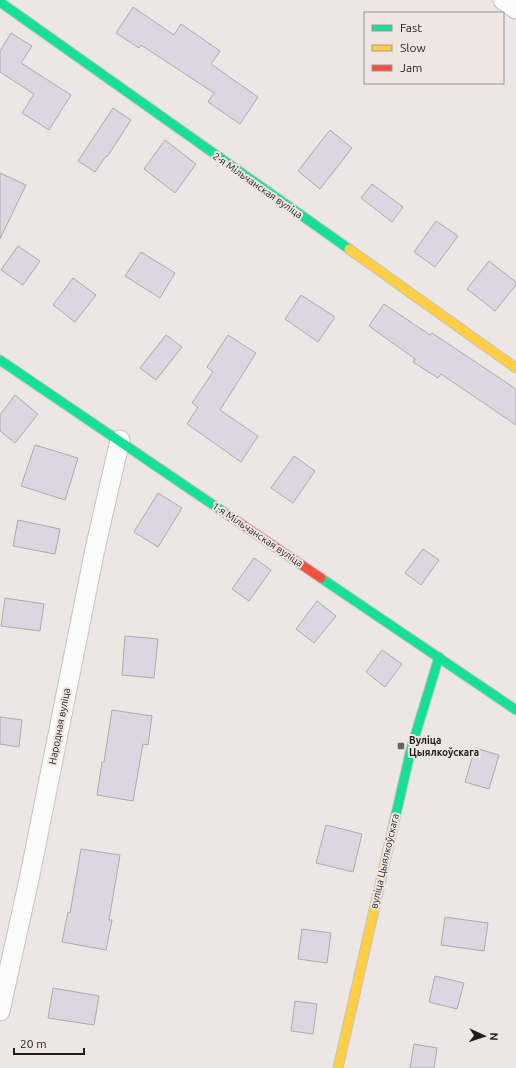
<svg xmlns="http://www.w3.org/2000/svg" width="516" height="1068" font-family="Ubuntu,sans-serif">
  <style>
    .building { fill: #dcd6e2; stroke: #adaaab }
    .lines { fill: none; stroke-linecap: round; stroke-linejoin: round }
    .street-casing { stroke: #c6c2c0; stroke-width: 21 }
    .fast-casing { stroke: #c6c2c0; stroke-width: 11 }
    .slow-casing { stroke: #c6c2c0; stroke-width: 11 }
    .jam-casing { stroke: #c6c2c0; stroke-width: 11 }
    .street { stroke: #fcfbfb; stroke-width: 19 }
    .fast { stroke: #16e098; stroke-width: 9 }
    .slow { stroke: #ffcf43; stroke-width: 9 }
    .jam { stroke: #f24e42; stroke-width: 9 }
    .poi-dot { fill: #676462; stroke: #efe6e2; stroke-width: 1.5 }
    .labels { text-anchor: middle; stroke-width: 4; stroke-linejoin: round; paint-order: stroke }
    .street-label { font-size: 10px; fill: #201d1b; stroke: #efe6e2 }
    .poi-label { font-size: 10px; font-weight: bold; fill: #201d1b; stroke: #efe6e2; text-anchor: start }
  </style>
  <rect width="100%" height="100%" fill="#ece7e5"/>
  <g class="building">
    <polygon points="133,7 174,35 181,24 220,51 211,64 258,97 240,124 208,102 214,93 141,45 139,48 116,33"/>
    <polygon points="11,33 32,46 21,63 71,95 49,130 22,113 34,94 0,72 0,51"/>
    <polygon points="113,108 131,120 107,157 106,156 95,172 78,161"/>
    <polygon points="330,130 352,148 320,189 298,171"/>
    <polygon points="165,140 196,164 175,193 144,169"/>
    <polygon points="0,173 26,185 0,239"/>
    <polygon points="372,184 403,207 392,222 361,198"/>
    <polygon points="436,221 458,236 435,267 414,252"/>
    <polygon points="18,246 40,261 23,285 1,270"/>
    <polygon points="141,252 175,273 160,298 125,276"/>
    <polygon points="489,261 516,282 516,285 495,311 467,289"/>
    <polygon points="73,278 96,295 75,322 53,305"/>
    <polygon points="301,295 335,317 318,342 285,319"/>
    <polygon points="384,304 430,335 432,333 516,389 516,425 441,374 438,378 413,362 415,359 369,326"/>
    <polygon points="166,335 182,347 156,380 140,368"/>
    <polygon points="228,335 256,353 220,410 258,436 241,462 187,424 198,407 192,403 213,372 207,367"/>
    <polygon points="15,395 38,414 15,443 0,431 0,415"/>
    <polygon points="35,445 78,458 65,500 21,486"/>
    <polygon points="294,456 315,471 293,503 271,488"/>
    <polygon points="158,493 182,508 158,547 134,532"/>
    <polygon points="18,520 60,529 55,554 13,546"/>
    <polygon points="423,549 439,560 421,585 405,573"/>
    <polygon points="254,558 271,570 249,601 232,589"/>
    <polygon points="5,598 44,604 40,631 1,626"/>
    <polygon points="317,601 336,616 314,643 296,629"/>
    <polygon points="125,636 158,639 154,678 122,675"/>
    <polygon points="382,650 402,664 385,687 366,672"/>
    <polygon points="112,710 152,716 148,745 143,744 133,801 97,795 102,762 104,762"/>
    <polygon points="0,717 22,720 19,747 0,744"/>
    <polygon points="475,748 499,755 489,789 465,782"/>
    <polygon points="326,825 362,834 353,872 316,863"/>
    <polygon points="81,849 120,855 109,920 112,920 106,950 62,942 68,912 70,913"/>
    <polygon points="445,917 488,923 484,951 441,945"/>
    <polygon points="302,929 331,933 327,963 298,959"/>
    <polygon points="435,976 464,983 457,1009 429,1002"/>
    <polygon points="53,988 99,996 94,1025 48,1018"/>
    <polygon points="295,1001 317,1004 313,1034 291,1031"/>
    <polygon points="414,1044 437,1048 434,1068 410,1068"/>
  </g>
  <g class="lines">
    <g class="street-casing">
      <g id="street">
        <polyline points="503,0 516,9"/>
        <polyline points="0,1011 30,875 95,549 120,440"/>
      </g>
    </g>
    <g class="fast-casing">
      <g id="fast">
        <polyline points="0,2 349,249"/>
        <polyline points="0,360 231,517"/>
        <polyline points="321,578 516,710"/>
        <polyline points="393,827 411,749 439,657"/>
      </g>
    </g>
    <g class="slow-casing">
      <g id="slow">
        <polyline points="349,249 516,368"/>
        <polyline points="338,1068 393,827"/>
      </g>
    </g>
    <g class="jam-casing">
      <polyline id="jam" points="231,517 321,578"/>
    </g>
    <use href="#street" class="street"/>
    <use href="#fast" class="fast"/>
    <use href="#slow" class="slow"/>
    <use href="#jam" class="jam"/>
  </g>
  <rect class="poi-dot" x="397" y="742" width="8" height="8" rx="2"/>
  <g class="labels">
    <g class="street-label">
      <text transform="translate(258 185) rotate(35)" y="4">2-я Мільчанская вуліца</text>
      <text transform="translate(258 534) rotate(34)" y="4">1-я Мільчанская вуліца</text>
      <text transform="translate(59 726) rotate(-79)" y="4">Народная вуліца</text>
      <text transform="translate(384 861) rotate(-77)" y="4">вуліца Цыялкоўскага</text>
    </g>
    <g class="poi-label">
      <text x="409" y="744">Вуліца<tspan x="409" dy="12">Цыялкоўскага</tspan></text>
    </g>
  </g>
  <rect x="364" y="12" width="140" height="72" fill="#efe6e2" stroke="#9c9692"/>
  <rect x="372" y="25" width="20" height="6" fill="#16e098" stroke="#9c9692"/>
  <text x="400" y="32" font-size="12" fill="#201d1b">Fast</text>
  <rect x="372" y="45" width="20" height="6" fill="#ffcf43" stroke="#9c9692"/>
  <text x="400" y="52" font-size="12" fill="#201d1b">Slow</text>
  <rect x="372" y="65" width="20" height="6" fill="#f24e42" stroke="#9c9692"/>
  <text x="400" y="72" font-size="12" fill="#201d1b">Jam</text>
  <g transform="translate(484 1036) rotate(93)" stroke="#efe6e2" stroke-width="3" paint-order="stroke">
  <path d="M0-3L7 15L0 10L-7 15Z" fill="#201d1b"/>
  <text y="-6" font-size="11" font-weight="bold" text-anchor="middle" fill="#201d1b">N</text>
  </g>
  <path d="M14 1048v6h70v-6" fill="none" stroke="#201d1b" stroke-width="2"/>
  <text x="20" y="1048" font-size="12" fill="#201d1b" stroke="#efe6e2" stroke-width="3" paint-order="stroke">20 m</text>
</svg>
